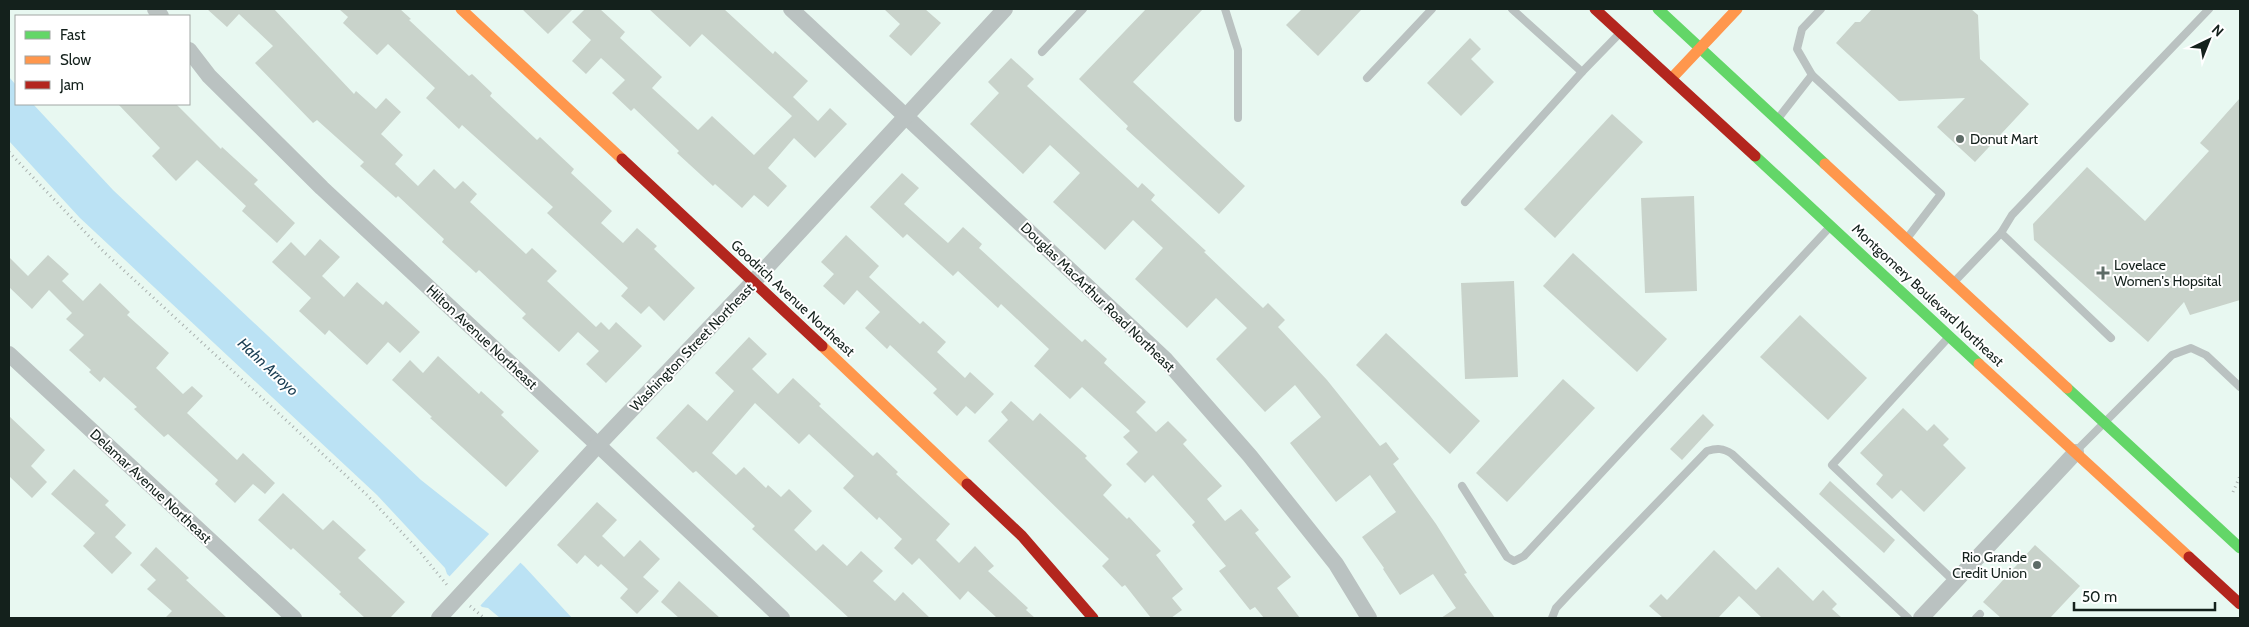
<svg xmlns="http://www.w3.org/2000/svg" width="2249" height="627" font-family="Cabin,sans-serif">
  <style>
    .water { fill: #bbe2f4 }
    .pier { fill: #e8f8f1 }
    .building { fill: #c9d3cb }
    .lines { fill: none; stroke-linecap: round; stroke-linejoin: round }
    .path { stroke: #a9b1af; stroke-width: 3; stroke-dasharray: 1 4; stroke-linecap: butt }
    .lane { stroke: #bac2c1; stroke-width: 8 }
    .street { stroke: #bac2c1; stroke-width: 16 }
    .fast { stroke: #63d668; stroke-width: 11 }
    .slow { stroke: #ff974d; stroke-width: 11 }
    .jam { stroke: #b3261e; stroke-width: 11 }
    .poi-dot { fill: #5e6c67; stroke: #fff; stroke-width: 2 }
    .labels { text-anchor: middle; stroke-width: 4; stroke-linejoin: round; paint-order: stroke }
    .poi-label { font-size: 14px; fill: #14211c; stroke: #fff; text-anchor: start }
    .street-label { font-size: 14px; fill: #14211c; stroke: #fff }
    .water-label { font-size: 15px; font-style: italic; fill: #1c4055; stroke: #fff }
  </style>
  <rect width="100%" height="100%" fill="#e8f8f1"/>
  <polygon class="water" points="9,77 16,85 16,104 33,104 113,190 421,480 488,533 524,566 572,618 500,618 488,608 482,607 447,574 445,568 377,495 80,218 9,141"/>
  <polygon class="pier" points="491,532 522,561 479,607 448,578"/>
  <g class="building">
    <polygon points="207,9 274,9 354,94 356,91 376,109 386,98 401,112 381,134 403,155 395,164 418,186 434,169 455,189 463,181 477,194 470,202 526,254 532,248 557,271 547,281 596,327 601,322 609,330 616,322 642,346 606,383 586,364 599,351 578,332 559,352 522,318 526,314 479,270 476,273 442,242 444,239 398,196 396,198 360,166 364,162 317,120 313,123 255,63 273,46 239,14 227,27"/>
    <polygon points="339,9 400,9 411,19 409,20 469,76 472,74 492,93 490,96 537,140 540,137 574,169 571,173 612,211 601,223 623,243 637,228 657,246 654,249 695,288 664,321 649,306 641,314 621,296 628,288 547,213 553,207 462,125 459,129 426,98 435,88 388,44 377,55 343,23 348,17"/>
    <polygon points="522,9 573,9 548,34"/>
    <polygon points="585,9 600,9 625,32 620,38 662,77 652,88 698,130 712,116 754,155 792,116 702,34 690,47 649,9 724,9 773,54 775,51 808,81 793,97 818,121 830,108 847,124 815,158 794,138 768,168 787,186 768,207 754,195 742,208 715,184 713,186 677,153 679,151 634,108 631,111 612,93 625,80 601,58 586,74 572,61 591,40 572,22"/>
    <polygon points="884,9 925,9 941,23 911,56 889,36 900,24"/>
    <polygon points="1146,9 1203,9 1133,82 1245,186 1219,214 1126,129 1128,126 1079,79"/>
    <polygon points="1302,9 1362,9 1318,56 1286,25"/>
    <polygon points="1872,9 1971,9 1978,15 1980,59 2029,104 1975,162 1937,127 1965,98 1899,101 1836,43 1855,22 1860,22"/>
    <polygon points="1470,38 1481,49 1471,59 1494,82 1461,116 1427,83"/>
    <polygon points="1011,58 1034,79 1027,86 1138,188 1142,183 1155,195 1151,200 1206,251 1204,252 1263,308 1268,303 1285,320 1278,327 1327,380 1380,446 1386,442 1399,459 1393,464 1436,524 1467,573 1464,574 1495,618 1441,618 1456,608 1433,574 1400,595 1383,569 1384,568 1362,537 1396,512 1370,475 1336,502 1290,443 1321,417 1295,385 1265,412 1216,359 1247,328 1216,298 1187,328 1135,279 1163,248 1133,220 1105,250 1053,202 1080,173 1050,145 1023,174 970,124 999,93 988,82"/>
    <polygon points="2240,98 2240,300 2190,315 2184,302 2148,342 2034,240 2033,224 2087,167 2145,221 2209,151 2200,143"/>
    <polygon points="118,104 176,104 221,149 222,147 258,180 254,184 295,223 277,243 242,211 246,206 197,160 176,181 152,156 160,148"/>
    <polygon points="1612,114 1643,142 1555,238 1524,209"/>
    <polygon points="902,173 919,188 904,204 948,243 963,227 982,244 979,248 1026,291 1082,342 1085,339 1107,359 1104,363 1146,402 1136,412 1156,432 1168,421 1187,440 1183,444 1222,486 1207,499 1225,521 1241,509 1259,530 1255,533 1291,577 1277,588 1300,618 1264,618 1255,607 1250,610 1219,571 1226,566 1192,525 1195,522 1153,475 1145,483 1126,464 1138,452 1123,437 1130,431 1082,387 1070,399 1034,366 1049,349 1001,304 998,308 958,271 953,276 907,234 903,238 870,207"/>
    <polygon points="1694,196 1697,291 1645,293 1641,198"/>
    <polygon points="846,235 879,266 869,277 920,324 923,321 946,342 937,352 965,378 970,372 994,394 975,414 966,406 957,416 933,393 937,389 890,345 887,349 865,328 880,312 857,290 844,305 823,286 834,274 821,262"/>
    <polygon points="320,239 340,257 322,276 344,297 357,282 383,305 386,301 420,332 400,353 388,342 367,365 329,330 325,335 299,311 311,298 272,262 291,242 305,256"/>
    <polygon points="1573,253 1667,339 1637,372 1543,286"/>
    <polygon points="48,255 69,274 62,281 83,301 100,283 130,312 127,315 169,353 156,368 183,394 192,386 203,396 187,413 237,460 243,453 275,483 265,494 253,484 235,503 215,484 218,480 168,434 164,437 134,409 137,407 104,377 100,382 89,372 91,370 69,350 84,335 66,319 72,313 49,290 32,309 9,287 9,257 28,276"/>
    <polygon points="1514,281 1518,377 1465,379 1461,283"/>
    <polygon points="1800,315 1867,378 1828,420 1760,357"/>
    <polygon points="1386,333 1480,421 1450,454 1356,365"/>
    <polygon points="749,337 767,354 752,369 778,394 793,378 821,404 819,406 873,456 877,452 898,472 896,474 950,524 936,540 959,563 975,546 994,566 988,571 1028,608 1026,610 1035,618 997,618 968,591 960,600 919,558 912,565 894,548 902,539 879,517 877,520 843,488 854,476 809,434 799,444 755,403 712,453 736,475 744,467 766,488 768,485 781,497 789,489 812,511 794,530 816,551 823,544 847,566 861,551 883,571 873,581 895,601 903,592 930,618 849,618 752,529 755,526 696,471 693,473 656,438 688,404 707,421 734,391 715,373"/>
    <polygon points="438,356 479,394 481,391 504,412 501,415 539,451 506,487 430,418 432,417 392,380 410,360 423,373"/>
    <polygon points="1563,379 1595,408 1507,502 1476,473"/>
    <polygon points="1011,401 1033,421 1040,413 1087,456 1085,458 1112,485 1103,495 1127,519 1129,517 1161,551 1156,555 1183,589 1172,598 1182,610 1171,618 1151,618 1125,585 1122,587 1102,566 1109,559 988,441 1008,420 1001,412"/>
    <polygon points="1903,408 1927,431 1934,424 1949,439 1943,445 1966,468 1924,512 1901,490 1892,499 1876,484 1883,475 1860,453"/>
    <polygon points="1703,414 1714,425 1682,460 1670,449"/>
    <polygon points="9,416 45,450 31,466 47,482 32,498 9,476"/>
    <polygon points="74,469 109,501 105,505 126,525 115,537 132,553 112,574 83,546 95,533 51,494"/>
    <polygon points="1830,481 1895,540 1884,553 1819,494"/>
    <polygon points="283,493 323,530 333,520 366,550 358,558 405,602 390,618 365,618 339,594 341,592 293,548 291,550 258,520"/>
    <polygon points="597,502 617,520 602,536 624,557 640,540 660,559 643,577 659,591 637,614 620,598 628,589 601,564 598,567 585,555 577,564 557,545"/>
    <polygon points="2035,545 2080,586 2050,618 2001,618 1983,602"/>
    <polygon points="156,547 189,578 186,580 227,618 165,618 172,611 147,589 156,580 140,565"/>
    <polygon points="1714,550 1756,590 1778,567 1813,601 1823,590 1837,604 1832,609 1842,618 1762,618 1739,596 1718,618 1663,618 1649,606 1661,594 1667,600"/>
    <polygon points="679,581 720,618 679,618 661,602"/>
  </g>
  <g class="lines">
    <g class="path">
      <polyline points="9,152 104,252 367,495 420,552 447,585"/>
      <polyline points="2233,492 2240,476"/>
      <polyline points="470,606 484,618"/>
    </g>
    <g class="lane">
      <polyline points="1225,9 1238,50 1238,118"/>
      <polyline points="1512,9 1582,72 1619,34"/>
      <polyline points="1821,9 1802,29 1797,49 1812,75 1941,194 1908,237"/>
      <polyline points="1042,52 1083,9"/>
      <polyline points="1367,78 1432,9"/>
      <polyline points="1780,116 1812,75"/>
      <polyline points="1465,202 1582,72"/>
      <polyline points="2001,233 2012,215 2209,9"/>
      <polyline points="1955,281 2001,233 2111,338"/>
      <polyline points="1947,339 1832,465 1955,582"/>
      <polyline points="2077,450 2172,355 2191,348 2206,355 2240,387"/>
      <polyline points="1462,486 1507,557 1514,561 1524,556 1828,229"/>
      <path d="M1552,618L1556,608L1570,593L1707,451C1717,448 1723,448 1732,454L1908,618"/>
      <polyline points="1976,618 1980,614"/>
    </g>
    <g class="street">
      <polyline points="155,9 161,16"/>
      <polyline points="791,9 1165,359 1250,456 1336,564 1369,618"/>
      <polyline points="189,50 209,76 322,188 598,445 782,618"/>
      <polyline points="9,354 294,618"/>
      <polyline points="439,618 598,445 754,281 1005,9"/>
      <polyline points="1921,618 2076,452"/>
    </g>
    <g class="fast">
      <polyline points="1658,9 1825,164"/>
      <polyline points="1755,156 1979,364"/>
      <polyline points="2067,388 2240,548"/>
    </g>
    <g class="slow">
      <polyline points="461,9 622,159"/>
      <polyline points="1671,79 1737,9"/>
      <polyline points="1825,164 2067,388"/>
      <polyline points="822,346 967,484"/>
      <polyline points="1979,364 2189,557"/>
    </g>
    <g class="jam">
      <polyline points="1595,9 1755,156"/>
      <polyline points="622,159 822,346"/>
      <polyline points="967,484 1022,536 1093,618"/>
      <polyline points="2189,557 2240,604"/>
    </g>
  </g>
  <g class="poi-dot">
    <circle cx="1960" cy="139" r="5"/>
    <path d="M2100.5 265.5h5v5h5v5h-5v5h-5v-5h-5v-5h5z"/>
    <circle cx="2037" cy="565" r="5"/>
  </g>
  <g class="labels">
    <g class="poi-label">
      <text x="1970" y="144">Donut Mart</text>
      <text x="2114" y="270">Lovelace<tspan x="2114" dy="16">Women's Hopsital</tspan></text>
      <text x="2027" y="562" text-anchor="end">Rio Grande<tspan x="2027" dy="16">Credit Union</tspan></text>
    </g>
    <g class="street-label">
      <text transform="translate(1928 295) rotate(43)" y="5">Montgomery Boulevard Northeast</text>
      <text transform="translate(1098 297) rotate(44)" y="5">Douglas MacArthur Road Northeast</text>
      <text transform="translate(793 298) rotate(43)" y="5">Goodrich Avenue Northeast</text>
      <text transform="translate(482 337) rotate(43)" y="5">Hilton Avenue Northeast</text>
      <text transform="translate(692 347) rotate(-46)" y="5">Washington Street Northeast</text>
      <text transform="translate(151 486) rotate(43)" y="5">Delamar Avenue Northeast</text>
    </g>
    <g class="water-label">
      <text transform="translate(268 367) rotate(43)" y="5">Hahn Arroyo</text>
    </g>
  </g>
  <rect width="2249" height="627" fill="none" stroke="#14211c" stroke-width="20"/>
  <rect x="15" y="15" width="175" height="90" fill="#ffffff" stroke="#a1a6a4"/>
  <rect x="25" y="31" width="25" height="8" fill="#63d668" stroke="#a1a6a4"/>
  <text x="60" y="40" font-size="15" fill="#14211c">Fast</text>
  <rect x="25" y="56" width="25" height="8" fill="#ff974d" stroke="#a1a6a4"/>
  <text x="60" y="65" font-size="15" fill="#14211c">Slow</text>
  <rect x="25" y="81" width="25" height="8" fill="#b3261e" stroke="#a1a6a4"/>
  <text x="60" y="90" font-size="15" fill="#14211c">Jam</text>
  <g transform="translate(2209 40) rotate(43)" stroke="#ffffff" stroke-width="4" paint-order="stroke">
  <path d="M0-4L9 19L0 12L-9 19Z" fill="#14211c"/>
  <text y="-8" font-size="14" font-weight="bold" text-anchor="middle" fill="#14211c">N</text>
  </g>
  <path d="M2074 602v8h141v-8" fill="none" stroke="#14211c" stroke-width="2.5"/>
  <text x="2082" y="602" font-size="15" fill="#14211c" stroke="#ffffff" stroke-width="4" paint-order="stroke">50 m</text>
</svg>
